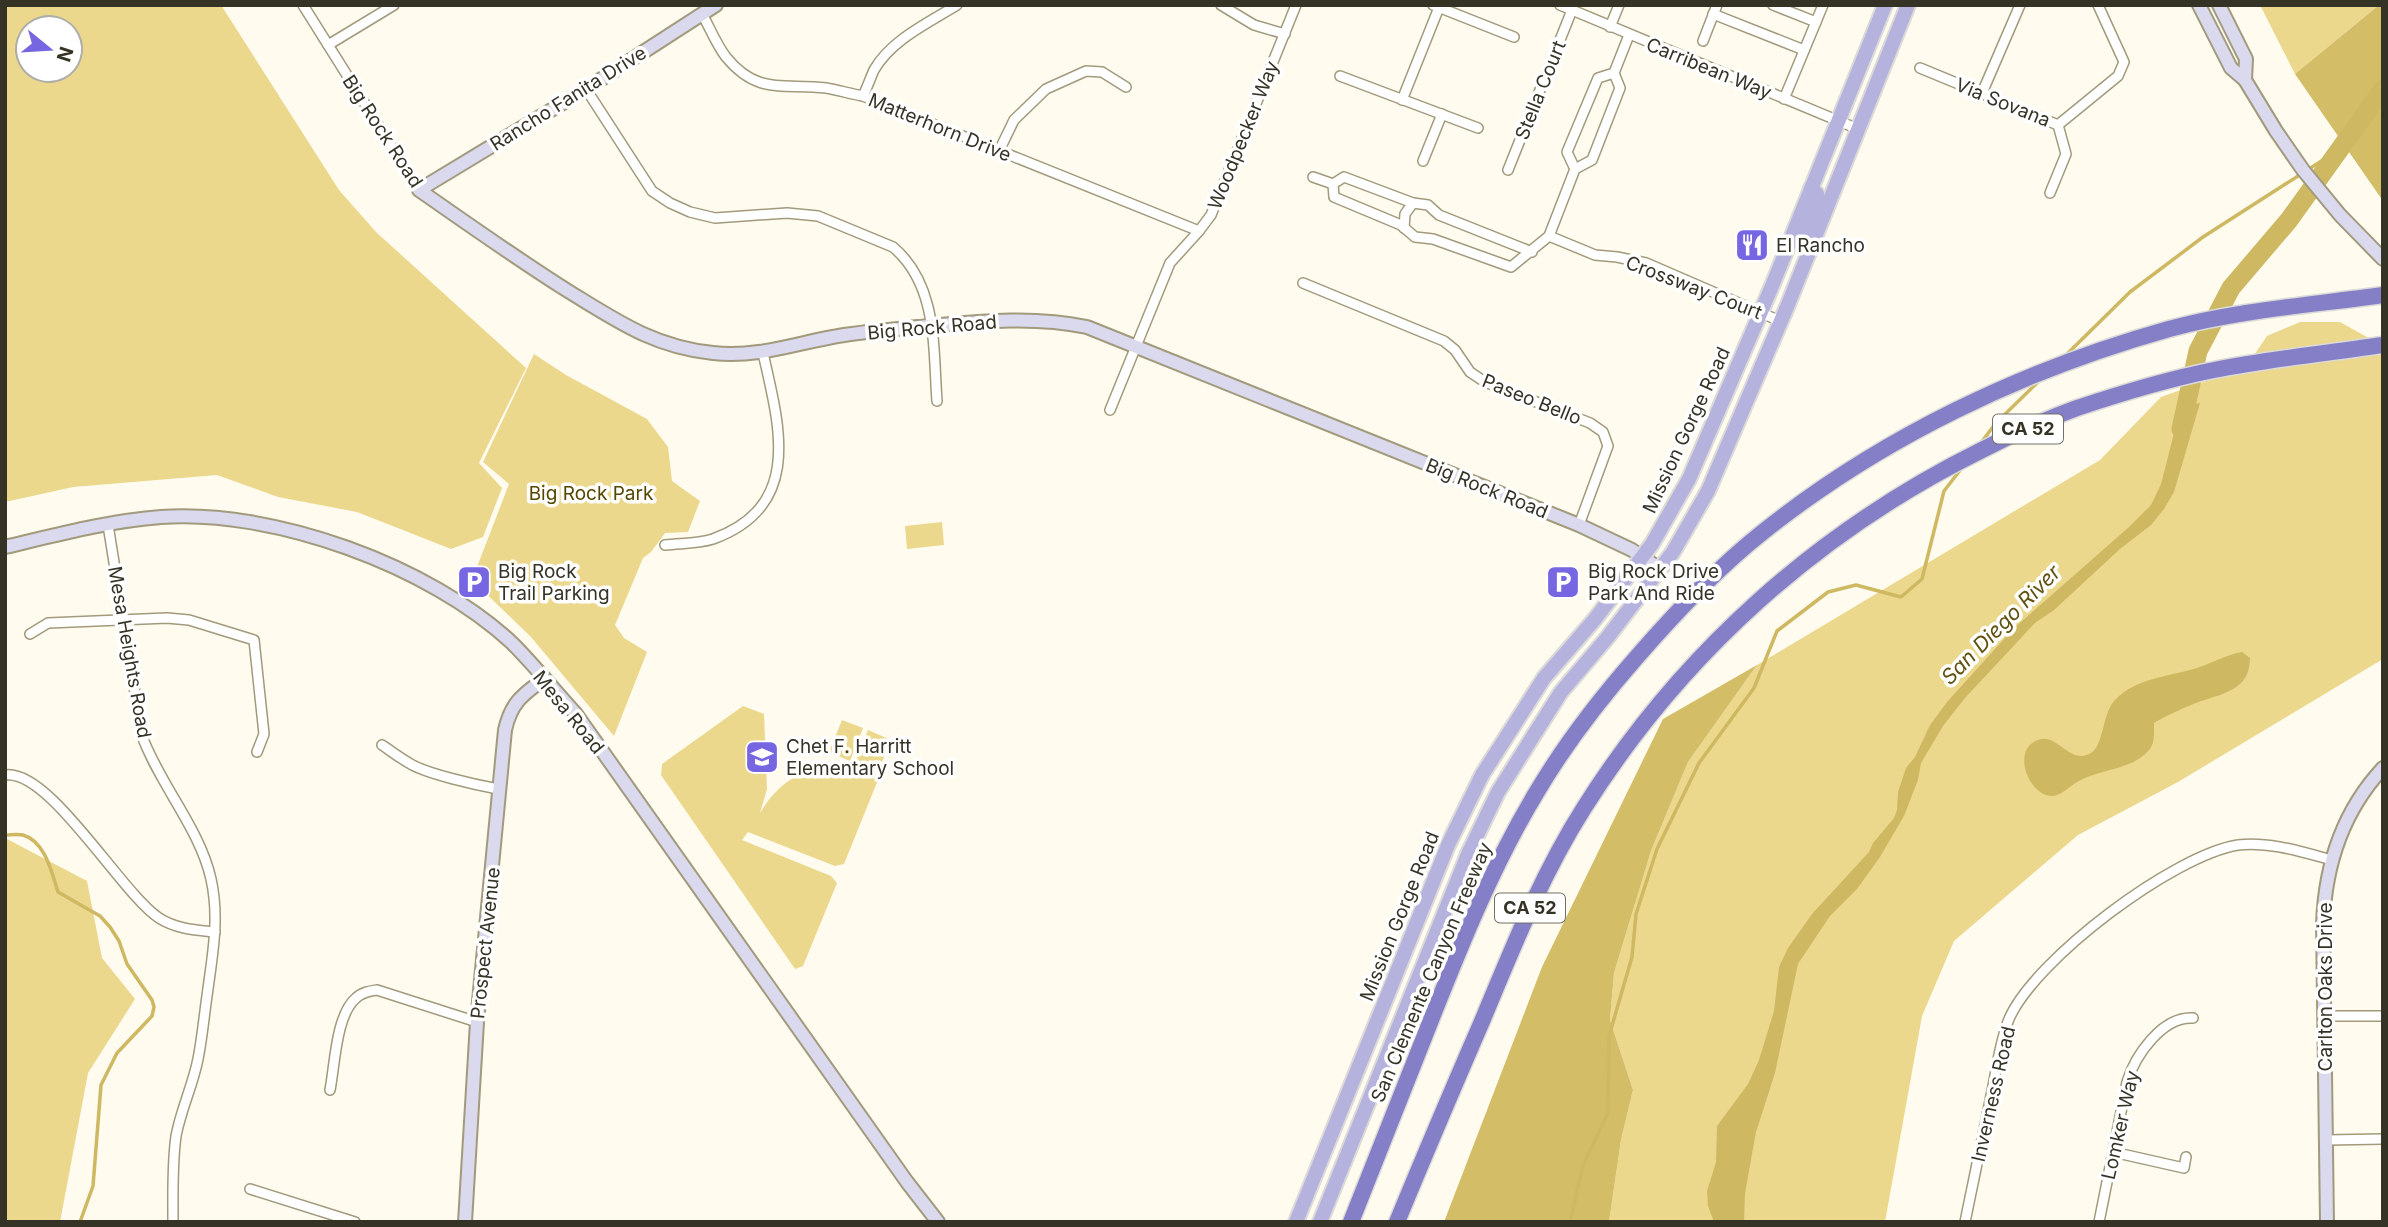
<svg xmlns="http://www.w3.org/2000/svg" width="2388" height="1227" font-family="Inter,sans-serif">
  <style>
    .green { fill: #ecd88d; fill-rule: evenodd }
    .forest { fill: #d3bd67 }
    .water { fill: #cfb862 }
    .lines { fill: none; stroke-linecap: round; stroke-linejoin: round }
    .stream { stroke: #cfb862; stroke-width: 3.5 }
    .river { stroke: #cfb862; stroke-width: 19 }
    .street-casing { stroke: #a29a7c; stroke-width: 12 }
    .secondary-casing { stroke: #a29a7c; stroke-width: 16 }
    .primary-casing { stroke: #dbdad8; stroke-width: 18 }
    .highway-casing { stroke: #dbdad8; stroke-width: 19 }
    .street { stroke: #fff; stroke-width: 9 }
    .secondary { stroke: #dad9ee; stroke-width: 12 }
    .primary { stroke: #b5b2dd; stroke-width: 14 }
    .highway { stroke: #847fc6; stroke-width: 16 }
    .labels { text-anchor: middle; stroke-width: 7; stroke-linejoin: round; paint-order: stroke }
    .shield { fill: #fff; stroke: #727067; stroke-width: 2 }
    .shield-label { font-size: 18px; font-weight: bold; fill: #353226 }
    .street-label { font-size: 19px; fill: #353226; stroke: #fff }
    .poi-label { font-size: 19px; fill: #353226; stroke: #fff; text-anchor: start }
    .park-label { font-size: 19px; fill: #564700; stroke: #fff }
    .water-label { font-size: 21px; font-style: italic; fill: #61510e; stroke: #fff }
  </style>
  <rect width="100%" height="100%" fill="#fffbee"/>
  <g class="green">
    <path d="M5,5H221L339,190L376,232L526,368L479,463L502,488L483,537L451,549L357,512L278,497L217,475L73,487L5,502ZM28,28H70V70H28Z"/>
    <polygon points="2260,5 2379,5 2295,74"/>
    <polygon points="2300,322 2340,322 2383,346 2383,659 2178,782 2078,835 1954,941 1922,1016 1885,1222 1609,1222 1621,1140 1633,1090 1610,1020 1614,973 1651,851 1688,762 1757,665 2100,460 2161,397 2246,367 2267,336"/>
    <polygon points="534,354 566,375 647,419 668,447 672,481 700,501 688,532 665,533 651,552 643,558 615,625 624,638 647,652 614,736 531,637 472,580 509,484 483,462"/>
    <polygon points="942,522 944,545 907,549 905,526"/>
    <path d="M743,706L764,714L767,789L760,813C764,807 768,800 773,795C803,761 840,765 880,775L844,864L835,866L748,832L742,840L831,876L837,883L803,966L795,969L661,775L662,764Z"/>
    <polygon points="842,720 863,728 850,761 829,752"/>
    <polygon points="868,730 891,740 878,772 855,763"/>
    <polygon points="5,838 87,881 102,958 135,999 88,1073 60,1222 5,1222"/>
  </g>
  <g class="forest">
    <polygon points="2379,5 2383,5 2383,201 2295,74"/>
    <polygon points="1757,665 1688,762 1651,851 1614,973 1610,1020 1633,1090 1621,1140 1609,1222 1444,1222 1542,967 1663,719"/>
  </g>
  <g class="water">
    <polygon points="2200,403 2174,492 2164,509 2151,525 2120,549 2054,610 2035,623 1965,698 1943,726 1921,763 1918,780 1904,816 1880,857 1857,889 1830,916 1798,964 1775,1073 1756,1132 1745,1193 1744,1222 1714,1222 1708,1206 1707,1191 1716,1162 1717,1126 1748,1084 1759,1060 1774,1011 1779,967 1788,948 1812,914 1869,852 1873,843 1894,818 1897,810 1898,792 1906,768 1915,757 1930,725 1947,702 2013,629 2129,527 2151,505 2161,484 2181,406"/>
    <path d="M2242,652L2250,658C2250,687 2229,692 2205,700C2196,702 2161,718 2154,723C2154,731 2155,742 2150,749C2131,772 2097,768 2074,784C2065,790 2058,799 2046,795C2026,788 2013,749 2038,740C2057,732 2070,766 2091,753C2104,745 2102,715 2114,701C2136,677 2169,677 2197,668C2212,663 2226,655 2242,652Z"/>
  </g>
  <g class="lines">
    <g class="stream">
      <polyline points="2063,358 2130,292 2203,237 2337,151"/>
      <polyline points="1980,444 1996,423 2040,380"/>
      <path d="M5,835C11,835 17,834 23,835C45,841 52,873 58,892L100,916L110,927L119,941L127,964L152,1000L154,1007L152,1016L117,1053L101,1085L93,1186L80,1222"/>
      <polyline points="1570,1222 1583,1165 1608,1113 1609,1036 1632,957 1636,914 1657,849 1699,763 1754,688 1777,631 1828,592 1856,585 1901,597 1922,579 1944,491 1961,469"/>
    </g>
    <polyline class="river" points="2181,429 2198,351 2231,288 2289,220 2383,89"/>
    <g class="street-casing">
      <g id="street">
        <polyline points="303,5 419,190"/>
        <polyline points="1221,5 1254,25 1285,34"/>
        <polyline points="1433,5 1514,37"/>
        <polyline points="1560,5 1858,129"/>
        <polyline points="1773,5 1816,22"/>
        <path d="M702,14C710,28 716,44 726,57C758,96 784,83 826,88C838,90 851,94 863,96L1199,231"/>
        <polyline points="1713,14 1804,50"/>
        <polyline points="1610,27 1619,5"/>
        <polyline points="1703,41 1717,5"/>
        <polyline points="328,45 394,5"/>
        <polyline points="1920,68 2058,125 2118,76 2124,62 2098,5"/>
        <polyline points="1340,76 1478,128"/>
        <path d="M586,89L652,191L670,203L690,212L715,218L787,213L818,216L893,247C938,285 933,348 937,401"/>
        <polyline points="1982,93 2020,5"/>
        <path d="M863,96C867,88 870,79 874,70C891,40 928,23 957,5"/>
        <polyline points="1784,99 1823,5"/>
        <polyline points="1402,100 1440,5"/>
        <polyline points="999,151 1014,120 1046,89 1086,71 1102,72 1126,87"/>
        <polyline points="1423,161 1442,114"/>
        <polyline points="1575,169 1567,152 1598,78 1614,73"/>
        <polyline points="1508,170 1572,10"/>
        <polyline points="1313,177 1333,184"/>
        <polyline points="1333,184 1334,197 1401,225 1415,237 1433,239 1511,267 1549,236 1575,169 1592,160 1620,88 1614,73 1629,35"/>
        <polyline points="1333,184 1344,177 1413,203 1428,205 1439,215 1532,252"/>
        <polyline points="2050,193 2066,154 2058,125"/>
        <polyline points="1404,228 1405,214 1413,203"/>
        <polyline points="1549,236 1595,255 1617,257 1646,263 1780,321"/>
        <polyline points="1303,283 1444,341 1455,350 1470,372 1485,382 1590,423 1603,432 1608,446 1579,525"/>
        <polyline points="1110,410 1170,263 1199,231 1211,215 1296,5"/>
        <path d="M108,525L142,736C160,785 200,829 211,879C220,919 212,957 207,996C204,1017 202,1039 198,1059C193,1085 181,1109 176,1136C172,1165 173,1193 173,1222"/>
        <path d="M665,545C681,543 697,544 713,539C804,506 779,425 763,353"/>
        <polyline points="30,634 48,623 167,618 189,620 254,640 264,734 257,752"/>
        <path d="M382,745C391,751 400,758 409,763C426,774 477,785 498,789"/>
        <path d="M5,775C49,768 121,893 159,918C176,929 196,930 215,932"/>
        <polyline points="2324,1016 2383,1016"/>
        <path d="M330,1090C335,1064 336,1015 356,998C362,992 370,991 377,990L477,1022"/>
        <polyline points="2326,1140 2383,1139"/>
        <polyline points="2113,1152 2184,1168 2186,1157"/>
        <polyline points="250,1189 355,1222"/>
        <path d="M1965,1222C1974,1178 1983,1135 1992,1091C1997,1067 2000,1041 2009,1019C2035,959 2174,855 2238,845C2269,841 2302,852 2332,860"/>
        <path d="M2099,1222L2127,1082C2135,1056 2162,1016 2193,1018"/>
      </g>
    </g>
    <g class="secondary-casing">
      <g id="secondary">
        <path d="M716,5L586,89L419,190C468,224 517,259 568,291C617,321 654,347 713,353C761,358 798,342 844,335C868,331 893,330 918,327C974,322 1031,315 1087,327L1579,525L1632,550L1660,569"/>
        <polyline points="2199,5 2231,68 2245,80 2276,131 2303,170 2340,215 2383,259"/>
        <polyline points="2219,5 2246,59 2245,80"/>
        <path d="M5,547C56,535 108,521 161,517C274,509 430,566 512,643C534,665 555,691 576,714L907,1182L938,1222"/>
        <path d="M465,1222L477,1022L505,730C511,703 522,695 544,679"/>
        <path d="M2327,1222L2323,924C2325,866 2343,811 2383,768"/>
      </g>
    </g>
    <g class="primary-casing">
      <g id="primary">
        <polyline points="1811,189 1817,194 1818,200 1805,237 1812,244"/>
        <polyline points="1296,1222 1448,845 1482,775 1544,678 1595,619 1652,544 1689,479 1772,286 1885,5"/>
        <polyline points="1320,1222 1468,854 1498,792 1561,692 1607,638 1673,552 1708,491 1787,307 1908,5"/>
      </g>
    </g>
    <g class="highway-casing">
      <g id="highway">
        <path d="M1351,1222C1378,1155 1404,1087 1431,1020C1462,942 1494,862 1538,790C1566,743 1600,699 1636,658C1675,613 1716,569 1763,532C1882,437 2023,370 2169,329C2238,310 2312,305 2383,295"/>
        <path d="M1397,1222C1425,1154 1454,1086 1483,1019C1513,947 1542,874 1584,808C1681,654 1817,532 1980,451C2011,435 2044,420 2077,408C2122,393 2168,379 2214,370C2270,359 2327,353 2383,345"/>
      </g>
    </g>
    <use href="#street" class="street"/>
    <use href="#secondary" class="secondary"/>
    <use href="#primary" class="primary"/>
    <use href="#highway" class="highway"/>
  </g>
  <defs>
    <g id="restaurant-square" transform="scale(1.75)"><rect x="-9" y="-9" width="18" height="18" rx="4" fill="#7766e1" stroke="#fff"/><path d="M-5-6h1v4h1v-4h1v4h1v-4h1v5L-1.5 .5V6h-2V.5L-5-1ZM5-6V6H3V1.5H1.5Q1.5-4 5-6Z" fill="#fff"/></g>
    <g id="parking-square" transform="scale(1.75)"><rect x="-9" y="-9" width="18" height="18" rx="4" fill="#7766e1" stroke="#fff"/><path d="M-3.5-5.5H1a3.5 3.5 0 0 1 0 7H-1V5.5H-3.5ZM-1-3.4V-.6H.8a1.4 1.4 0 0 0 0-2.8Z" fill="#fff"/></g>
    <g id="school-square" transform="scale(1.75)"><rect x="-9" y="-9" width="18" height="18" rx="4" fill="#7766e1" stroke="#fff"/><path d="M0-5L7-2L0 1L-7-2ZM-4 1L0 2.5L4 1V4Q0 6-4 4Z" fill="#fff"/></g>
  </defs>
  <g fill-rule="evenodd">
    <use href="#restaurant-square" x="1752" y="245"/>
    <use href="#parking-square" x="474" y="582"/>
    <use href="#parking-square" x="1563" y="582"/>
    <use href="#school-square" x="762" y="757"/>
  </g>
  <g class="labels">
    <g class="shield">
      <rect x="1993" y="414.5" width="70" height="29" rx="5"/>
      <rect x="1495" y="893.5" width="70" height="29" rx="5"/>
    </g>
    <g class="shield-label">
      <text x="2028" y="435">CA 52</text>
      <text x="1530" y="914">CA 52</text>
    </g>
    <g class="street-label">
      <text transform="translate(1709 68) rotate(22)" y="7">Carribean Way</text>
      <text transform="translate(1540 90) rotate(-68)" y="7">Stella Court</text>
      <text transform="translate(568 98) rotate(-32)" y="7">Rancho Fanita Drive</text>
      <text transform="translate(2003 102) rotate(22)" y="7">Via Sovana</text>
      <text transform="translate(940 127) rotate(22)" y="7">Matterhorn Drive</text>
      <text transform="translate(383 131) rotate(57)" y="7">Big Rock Road</text>
      <text transform="translate(1243 135) rotate(-68)" y="7">Woodpecker Way</text>
      <text transform="translate(1694 287) rotate(21)" y="7">Crossway Court</text>
      <text transform="translate(932 327) rotate(-5)" y="7">Big Rock Road</text>
      <text transform="translate(1532 399) rotate(22)" y="7">Paseo Bello</text>
      <text transform="translate(1686 430) rotate(-65)" y="7">Mission Gorge Road</text>
      <text transform="translate(1487 488) rotate(22)" y="7">Big Rock Road</text>
      <text transform="translate(130 652) rotate(80)" y="7">Mesa Heights Road</text>
      <text transform="translate(569 712) rotate(51)" y="7">Mesa Road</text>
      <text transform="translate(1399 916) rotate(-68)" y="7">Mission Gorge Road</text>
      <text transform="translate(485 943) rotate(-84)" y="7">Prospect Avenue</text>
      <text transform="translate(1431 972) rotate(-67)" y="7">San Clemente Canyon Freeway</text>
      <text transform="translate(2325 987) rotate(-90)" y="7">Carlton Oaks Drive</text>
      <text transform="translate(1993 1094) rotate(-77)" y="7">Inverness Road</text>
      <text transform="translate(2120 1125) rotate(-77)" y="7">Lomker Way</text>
    </g>
    <g class="poi-label">
      <text x="1776" y="252">El Rancho</text>
      <text x="498" y="578">Big Rock<tspan x="498" dy="22">Trail Parking</tspan></text>
      <text x="1588" y="578">Big Rock Drive<tspan x="1588" dy="22">Park And Ride</tspan></text>
      <text x="786" y="753">Chet F. Harritt<tspan x="786" dy="22">Elementary School</tspan></text>
    </g>
    <g class="park-label">
      <text x="591" y="500">Big Rock Park</text>
    </g>
    <g class="water-label">
      <text transform="translate(2001 625) rotate(-45)" y="7">San Diego River</text>
    </g>
  </g>
  <rect width="2388" height="1227" fill="none" stroke="#353226" stroke-width="14"/>
  <g transform="translate(49 49) rotate(108)"><circle r="33" fill="#ffffff" stroke="#aeada8" stroke-width="2"/>
  <path d="M0-5L12 26L0 18L-12 26Z" fill="#7766e1"/>
  <text y="-10" font-size="19" font-weight="bold" text-anchor="middle" fill="#353226">N</text>
  </g>
</svg>
